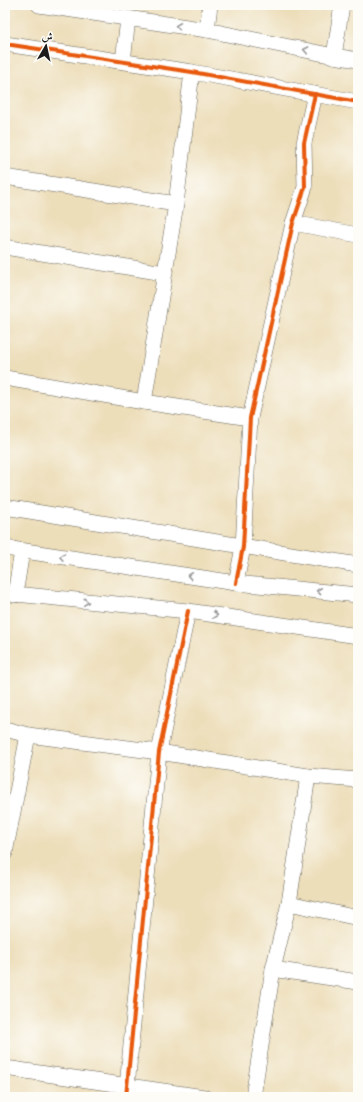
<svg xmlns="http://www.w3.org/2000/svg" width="363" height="1102" font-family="Vollkorn,Amiri,serif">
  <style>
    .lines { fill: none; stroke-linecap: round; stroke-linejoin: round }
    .street-casing { stroke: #656053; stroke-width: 16 }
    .street { stroke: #fff; stroke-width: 15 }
    .cycleway-casing { stroke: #fdfcf7; stroke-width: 6 }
    .cycleway { stroke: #e8590c; stroke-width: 4 }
    .oneway { stroke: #999 }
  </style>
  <rect width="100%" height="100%" fill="#fdfcf7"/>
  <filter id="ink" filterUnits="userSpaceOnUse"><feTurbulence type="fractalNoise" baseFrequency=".025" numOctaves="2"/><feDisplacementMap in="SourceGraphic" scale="8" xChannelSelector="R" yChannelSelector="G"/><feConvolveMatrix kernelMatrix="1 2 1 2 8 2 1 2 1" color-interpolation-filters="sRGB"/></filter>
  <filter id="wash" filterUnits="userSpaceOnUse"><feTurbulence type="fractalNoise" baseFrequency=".012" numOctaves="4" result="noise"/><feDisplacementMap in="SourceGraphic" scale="16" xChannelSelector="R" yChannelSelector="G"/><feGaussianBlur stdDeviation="0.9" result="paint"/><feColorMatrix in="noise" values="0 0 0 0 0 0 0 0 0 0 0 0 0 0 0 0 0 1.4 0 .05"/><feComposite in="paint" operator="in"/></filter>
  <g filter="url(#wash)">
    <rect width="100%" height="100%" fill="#eddeba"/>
  </g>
  <g filter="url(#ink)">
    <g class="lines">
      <g class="street-casing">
        <g id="street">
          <polyline points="39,5 207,30 334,56 358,60"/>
          <polyline points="207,30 210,5"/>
          <polyline points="5,44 192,72 358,102"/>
          <polyline points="334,56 342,5"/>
          <polyline points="123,61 128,19"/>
          <polyline points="5,177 176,204"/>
          <polyline points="293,223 358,235"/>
          <polyline points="5,247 164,273"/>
          <polyline points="5,378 144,402 250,418"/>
          <polyline points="144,402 176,204 192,72"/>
          <polyline points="5,507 358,565"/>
          <polyline points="5,548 236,583 358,595"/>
          <polyline points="236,583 243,547 250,418 293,223 305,187 304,143 315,94"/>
          <polyline points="5,593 188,611 358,636"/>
          <polyline points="15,595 22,551"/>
          <polyline points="5,729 28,735 159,752 308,776 358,780"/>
          <polyline points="5,853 28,735"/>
          <polyline points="289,903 358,918"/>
          <polyline points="273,969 358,982"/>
          <polyline points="5,1068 204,1097"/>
          <polyline points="126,1097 159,752 188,611"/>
          <polyline points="253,1097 273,969 289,903 308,776"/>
        </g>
      </g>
      <use href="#street" class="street"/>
      <g class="cycleway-casing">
        <g id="cycleway">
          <polyline points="5,44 192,72 358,102"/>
          <polyline points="236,583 243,547 250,418 293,223 305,187 304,143 315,94"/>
          <polyline points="126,1097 159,752 188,611"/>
        </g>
      </g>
      <use href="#cycleway" class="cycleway"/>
    </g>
    <defs><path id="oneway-chevron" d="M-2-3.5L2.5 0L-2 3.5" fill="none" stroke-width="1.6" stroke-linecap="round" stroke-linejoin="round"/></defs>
    <g class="oneway">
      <use href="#oneway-chevron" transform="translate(178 26) rotate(-172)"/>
      <use href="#oneway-chevron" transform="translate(306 50) rotate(-169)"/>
      <use href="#oneway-chevron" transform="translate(62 557) rotate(-172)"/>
      <use href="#oneway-chevron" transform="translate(190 576) rotate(-172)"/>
      <use href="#oneway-chevron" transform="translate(319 591) rotate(-174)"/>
      <use href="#oneway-chevron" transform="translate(86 602) rotate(5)"/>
      <use href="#oneway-chevron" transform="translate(215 615) rotate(8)"/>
    </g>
  </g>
  <rect width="363" height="1102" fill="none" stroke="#fdfcf7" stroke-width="20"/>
  <g transform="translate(46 46) rotate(9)" stroke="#fdfcf7" stroke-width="3" paint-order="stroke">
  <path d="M0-3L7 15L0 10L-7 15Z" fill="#1c1c1c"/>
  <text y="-6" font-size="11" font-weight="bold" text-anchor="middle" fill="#1c1c1c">ش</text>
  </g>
</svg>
